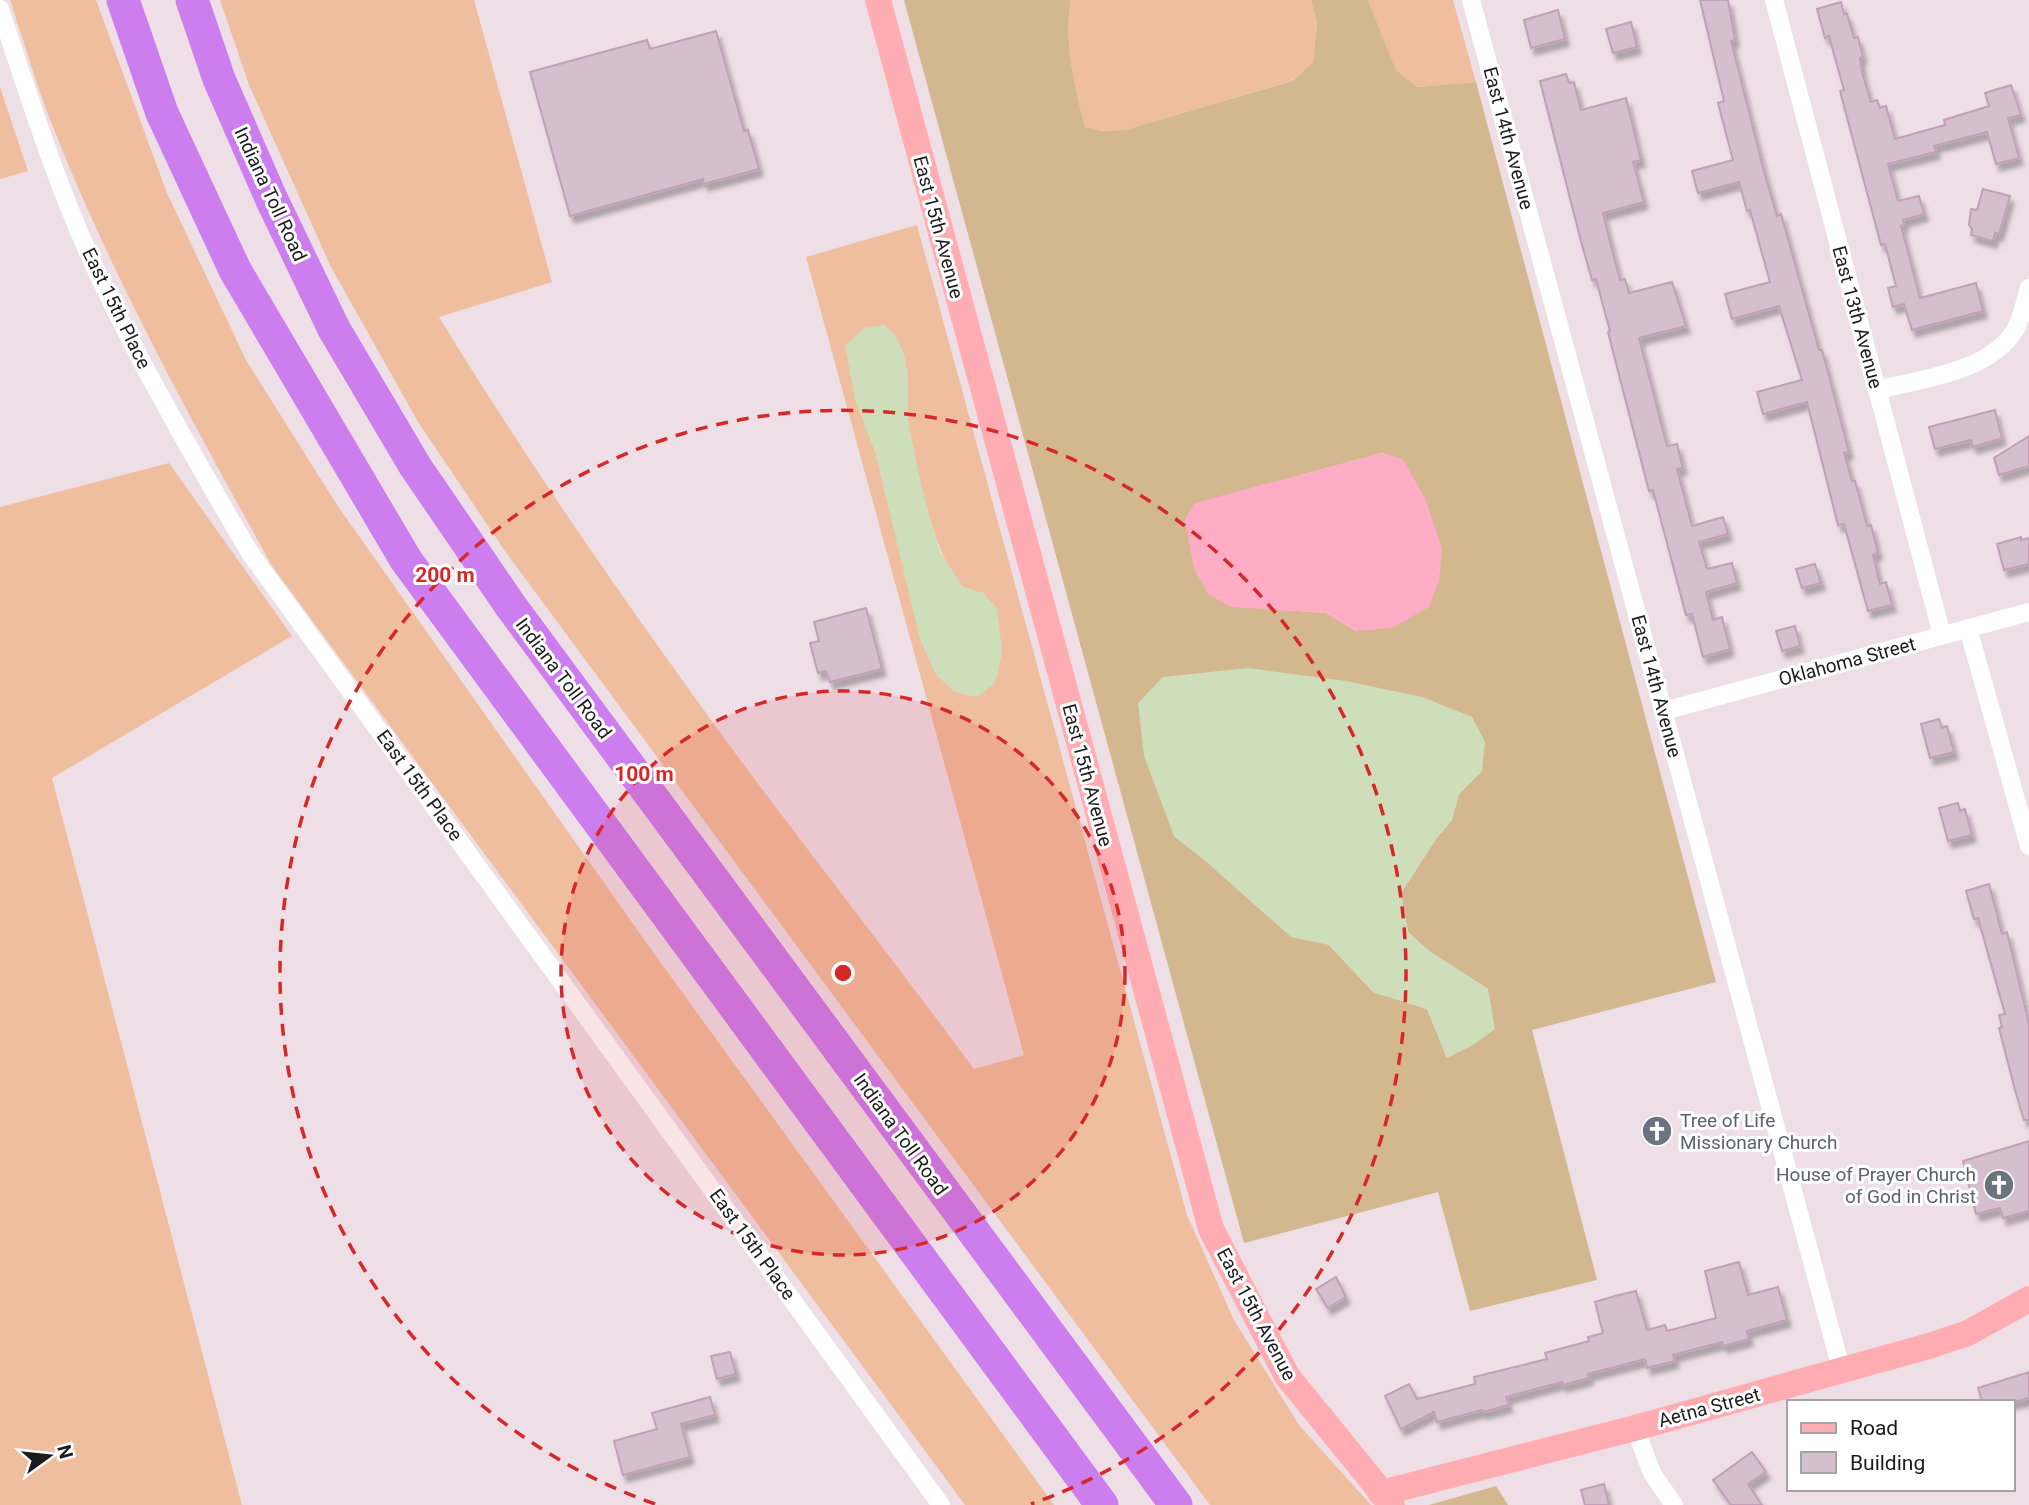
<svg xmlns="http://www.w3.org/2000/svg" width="2029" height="1505" font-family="Roboto,sans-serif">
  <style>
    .grass { fill: #efbe9f; fill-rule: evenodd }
    .forest { fill: #d2b78f; fill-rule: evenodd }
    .wetland { fill: #cfdeba }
    .sand { fill: #ffadc7 }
    .building { fill: #d5bfce; stroke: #c1a0b7; stroke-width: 2; filter: url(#shadow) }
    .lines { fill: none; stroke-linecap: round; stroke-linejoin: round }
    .street { stroke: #fff; stroke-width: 18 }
    .secondary { stroke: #ffadb2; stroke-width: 26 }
    .highway { stroke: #cc7eef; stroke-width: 33 }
    .ring { fill: none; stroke: #d62828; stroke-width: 3.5; stroke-dasharray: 12 9 }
    .labels { text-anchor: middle; stroke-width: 6; stroke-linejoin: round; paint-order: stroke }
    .street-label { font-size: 19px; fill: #1b1b1b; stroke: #fff }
    .worship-label { font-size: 19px; fill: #5b616d; stroke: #fff; text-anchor: start }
    .centre { fill: #d62828; stroke: #fff; stroke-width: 3.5 }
    .ring-label { font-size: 21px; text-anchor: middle; font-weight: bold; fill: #d62828; stroke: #fff; stroke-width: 6; stroke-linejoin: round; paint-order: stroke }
  </style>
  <defs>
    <filter id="shadow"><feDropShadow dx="4" dy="7" stdDeviation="2" flood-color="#0004"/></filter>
  </defs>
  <rect width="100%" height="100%" fill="#eedfe6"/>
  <g class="grass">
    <path d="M10,0H96L167,193L246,360L337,505L648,945L1054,1505H965L272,566C193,423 113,279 53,127C36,85 24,42 10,0Z"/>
    <path d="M220,0H474L552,282L439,317C535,474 641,625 750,773C824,872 901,970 974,1069L1024,1055L806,257L917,225L1187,1215L1234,1320L1299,1425L1371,1505H1210L507,554L418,422L331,267L249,85ZM884,325C915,353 905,383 908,420C911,455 937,566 963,587C968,590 978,592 983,593L1002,651L995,683L977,696L855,399Z"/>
    <path d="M1071,0H1311L1317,23L1313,64L1291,81L1125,130L1102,131L1085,127C1075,87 1063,42 1071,0Z"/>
    <polygon points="1368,0 1453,0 1476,82 1417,87 1396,70"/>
    <polygon points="0,87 28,171 0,179"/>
    <polygon points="169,463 292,636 52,778 242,1505 0,1505 0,507"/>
  </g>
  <g class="forest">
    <path d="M904,0H1071C1063,42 1075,87 1085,127L1102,131L1125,130L1292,81L1313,63L1317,23L1311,0H1368L1396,70L1417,87L1476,82L1716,982L1532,1030L1597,1280L1470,1311L1438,1192L1244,1243ZM1382,453L1403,460L1356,631L1326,613L1283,610L1194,504ZM1482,771L1459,794L1452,820L1436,839L1401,893L1408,932L1429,951L1488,989L1447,1058L1427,1009L1373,992L1329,945L1202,858L1174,836Z"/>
    <polygon points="1496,1486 1508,1505 1429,1505"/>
  </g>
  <g class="wetland">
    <polygon points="884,325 896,336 904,354 908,376 908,421 922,489 940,552 963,587 983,593 997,608 1002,651 995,683 977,697 955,692 936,675 920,639 875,452 855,399 845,346 864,328"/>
    <polygon points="1248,668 1346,681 1422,697 1472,717 1485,742 1482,771 1459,794 1452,820 1436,839 1401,893 1408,932 1429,951 1488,989 1495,1029 1473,1045 1447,1058 1427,1009 1373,992 1329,945 1291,937 1202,858 1174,836 1144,756 1138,703 1163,677"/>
  </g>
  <polygon class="sand" points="1382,453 1403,460 1425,498 1442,548 1439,581 1429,607 1392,628 1356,631 1326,613 1231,607 1208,594 1194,569 1185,519 1195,503"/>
  <g class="building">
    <polygon points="1700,0 1728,0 1735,40 1731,41 1763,168 1777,216 1781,214 1819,350 1822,350 1849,452 1844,453 1852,481 1855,481 1867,526 1871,525 1878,553 1873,555 1880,584 1886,582 1892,605 1868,611 1844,524 1838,525 1807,402 1763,414 1757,392 1802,380 1779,306 1732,319 1725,294 1770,282 1750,210 1747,211 1739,182 1698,193 1692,171 1733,160 1718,103 1724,101"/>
    <polygon points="1841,2 1844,14 1847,14 1854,38 1858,37 1863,57 1860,58 1862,72 1871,102 1877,100 1880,108 1886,106 1895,139 1945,125 1944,120 1989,106 1985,93 2011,85 2021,115 2008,118 2019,158 1996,164 1987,132 1934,146 1936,152 1888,164 1898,201 1919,196 1924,214 1903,220 1904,225 1901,226 1920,298 1976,283 1983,311 1912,330 1904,304 1893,307 1888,288 1896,286 1885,244 1881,245 1840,91 1844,90 1829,36 1825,38 1817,9"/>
    <polygon points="1558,10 1565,39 1531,48 1524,20"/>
    <polygon points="1631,22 1637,47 1613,53 1606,29"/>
    <polygon points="716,31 744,131 748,130 759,169 704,184 703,179 570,216 530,72 647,40 650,49"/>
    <polygon points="1566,74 1569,83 1574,82 1581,110 1626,98 1641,160 1633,162 1644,202 1603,213 1608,234 1620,280 1625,279 1629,293 1672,282 1686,326 1639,338 1667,446 1677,444 1683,468 1677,469 1692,526 1723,517 1728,534 1699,542 1707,569 1732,563 1737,583 1706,592 1713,620 1722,617 1730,649 1703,657 1692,614 1686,615 1653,490 1649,491 1608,332 1610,331 1596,279 1592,280 1581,241 1540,81"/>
    <polygon points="1983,189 2010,196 1999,234 1995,233 1993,241 1971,235 1972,229 1969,225 1971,209 1977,210"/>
    <polygon points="1995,410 2002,438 1973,447 1971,440 1935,449 1929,427"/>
    <polygon points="2029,436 2029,466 1999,475 1994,458"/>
    <polygon points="2021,537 2021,540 2029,538 2029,564 2004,570 1997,544"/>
    <polygon points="1815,564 1821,583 1802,588 1796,569"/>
    <polygon points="866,608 882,669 830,682 826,671 818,673 810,643 819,641 814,622"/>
    <polygon points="1795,626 1800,646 1782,651 1776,631"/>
    <polygon points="1939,719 1942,728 1947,726 1954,752 1930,758 1921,724"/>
    <polygon points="1958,803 1960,811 1965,809 1972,835 1948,841 1939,808"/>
    <polygon points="1989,884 2002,934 2007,932 2029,1024 2029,1120 2024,1120 2015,1090 1999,1028 2002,1027 1999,1015 2005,1014 1978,918 1974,919 1966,891"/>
    <polygon points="2029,1141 2029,1211 2003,1218 2000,1208 1976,1214 1963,1161"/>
    <polygon points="1739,1262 1748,1295 1778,1287 1787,1320 1747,1331 1749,1339 1723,1346 1722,1342 1673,1355 1675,1361 1647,1368 1645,1359 1588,1374 1589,1378 1563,1385 1562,1382 1506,1397 1509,1405 1483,1412 1482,1410 1437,1422 1434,1412 1401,1429 1385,1396 1409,1384 1417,1399 1475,1384 1474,1377 1547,1359 1545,1353 1589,1341 1588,1337 1603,1333 1595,1302 1615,1296 1636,1291 1647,1330 1665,1325 1667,1331 1716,1318 1705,1271"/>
    <polygon points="1336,1277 1346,1297 1328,1308 1316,1289"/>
    <polygon points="730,1352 736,1374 717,1379 711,1356"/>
    <polygon points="2029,1372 2029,1398 2013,1402 1982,1402 1978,1388"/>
    <polygon points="710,1397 715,1415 681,1424 690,1457 623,1475 614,1441 657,1429 652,1413"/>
    <polygon points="1752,1452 1766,1472 1748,1484 1762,1505 1731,1505 1713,1480"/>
    <polygon points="1604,1484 1609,1505 1585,1505 1581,1490"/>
  </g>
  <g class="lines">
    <g class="street">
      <polyline points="1471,0 1842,1372"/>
      <polyline points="1774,0 1942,635"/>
      <path d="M0,9C32,107 63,205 109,297C152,385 201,469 250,553L941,1505"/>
      <path d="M1877,390C1921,379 1990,372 2015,330C2022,317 2025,302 2029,288"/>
      <polyline points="1968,628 2029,846"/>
      <polyline points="1664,711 2029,612"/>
      <polyline points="1635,1428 1652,1473 1674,1505"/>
    </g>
    <g class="secondary">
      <polyline points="878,0 1211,1229 1287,1376 1392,1505"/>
      <polyline points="1381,1493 1635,1428 1929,1346 1968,1333 2029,1299"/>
    </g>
    <g class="highway">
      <polyline points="123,0 162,113 235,270 406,560 1102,1505"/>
      <polyline points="192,0 219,79 271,198 334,329 415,466 510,605 1176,1505"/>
    </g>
  </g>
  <circle cx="843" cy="973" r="282" fill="#d62828" fill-opacity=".12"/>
  <g class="ring">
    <circle cx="843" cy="973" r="282"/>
    <path d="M655 1504A563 563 0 1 1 1031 1504"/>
  </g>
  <defs>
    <g id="church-disc" transform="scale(1.575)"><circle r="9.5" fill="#6b7280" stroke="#fff"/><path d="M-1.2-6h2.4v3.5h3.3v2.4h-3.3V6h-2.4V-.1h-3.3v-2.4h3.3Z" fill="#fff"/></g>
  </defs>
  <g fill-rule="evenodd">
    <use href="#church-disc" x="1657" y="1131"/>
    <use href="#church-disc" x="1999" y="1185"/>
  </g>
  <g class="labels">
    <g class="street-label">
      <text transform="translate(1509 138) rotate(75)" y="7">East 14th Avenue</text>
      <text transform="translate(271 194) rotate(65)" y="7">Indiana Toll Road</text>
      <text transform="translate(939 227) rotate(75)" y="7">East 15th Avenue</text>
      <text transform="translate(117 308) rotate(64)" y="7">East 15th Place</text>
      <text transform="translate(1858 317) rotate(75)" y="7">East 13th Avenue</text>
      <text transform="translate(1847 661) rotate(-15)" y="7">Oklahoma Street</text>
      <text transform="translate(564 678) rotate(53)" y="7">Indiana Toll Road</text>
      <text transform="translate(1657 686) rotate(75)" y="7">East 14th Avenue</text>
      <text transform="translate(1088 775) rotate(75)" y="7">East 15th Avenue</text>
      <text transform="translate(420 785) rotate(54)" y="7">East 15th Place</text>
      <text transform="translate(901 1134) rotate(54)" y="7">Indiana Toll Road</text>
      <text transform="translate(753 1244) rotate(54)" y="7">East 15th Place</text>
      <text transform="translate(1257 1314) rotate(62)" y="7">East 15th Avenue</text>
      <text transform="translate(1709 1407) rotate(-15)" y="7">Aetna Street</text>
    </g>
    <g class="worship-label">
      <text x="1680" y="1127">Tree of Life<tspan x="1680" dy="22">Missionary Church</tspan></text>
      <text x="1976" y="1181" text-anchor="end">House of Prayer Church<tspan x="1976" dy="22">of God in Christ</tspan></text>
    </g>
  </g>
  <circle cx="843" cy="973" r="10" class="centre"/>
  <g class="ring-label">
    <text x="445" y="582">200 m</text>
    <text x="644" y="781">100 m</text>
  </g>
  <rect x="1787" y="1400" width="228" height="91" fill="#ffffff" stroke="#a4a4a4" stroke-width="2"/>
  <rect x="1801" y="1423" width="35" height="10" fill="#ffadb2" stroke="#a4a4a4" stroke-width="2"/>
  <text x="1850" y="1435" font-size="21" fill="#1b1b1b">Road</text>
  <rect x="1801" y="1452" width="35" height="21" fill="#d5bfce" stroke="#a4a4a4" stroke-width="2"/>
  <text x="1850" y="1470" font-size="21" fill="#1b1b1b">Building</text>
  <g transform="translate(49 1456) rotate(75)" stroke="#ffffff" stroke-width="5" paint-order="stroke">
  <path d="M0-5L12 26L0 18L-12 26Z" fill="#1b1b1b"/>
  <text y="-10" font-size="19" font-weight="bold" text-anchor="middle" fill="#1b1b1b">N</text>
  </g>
</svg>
